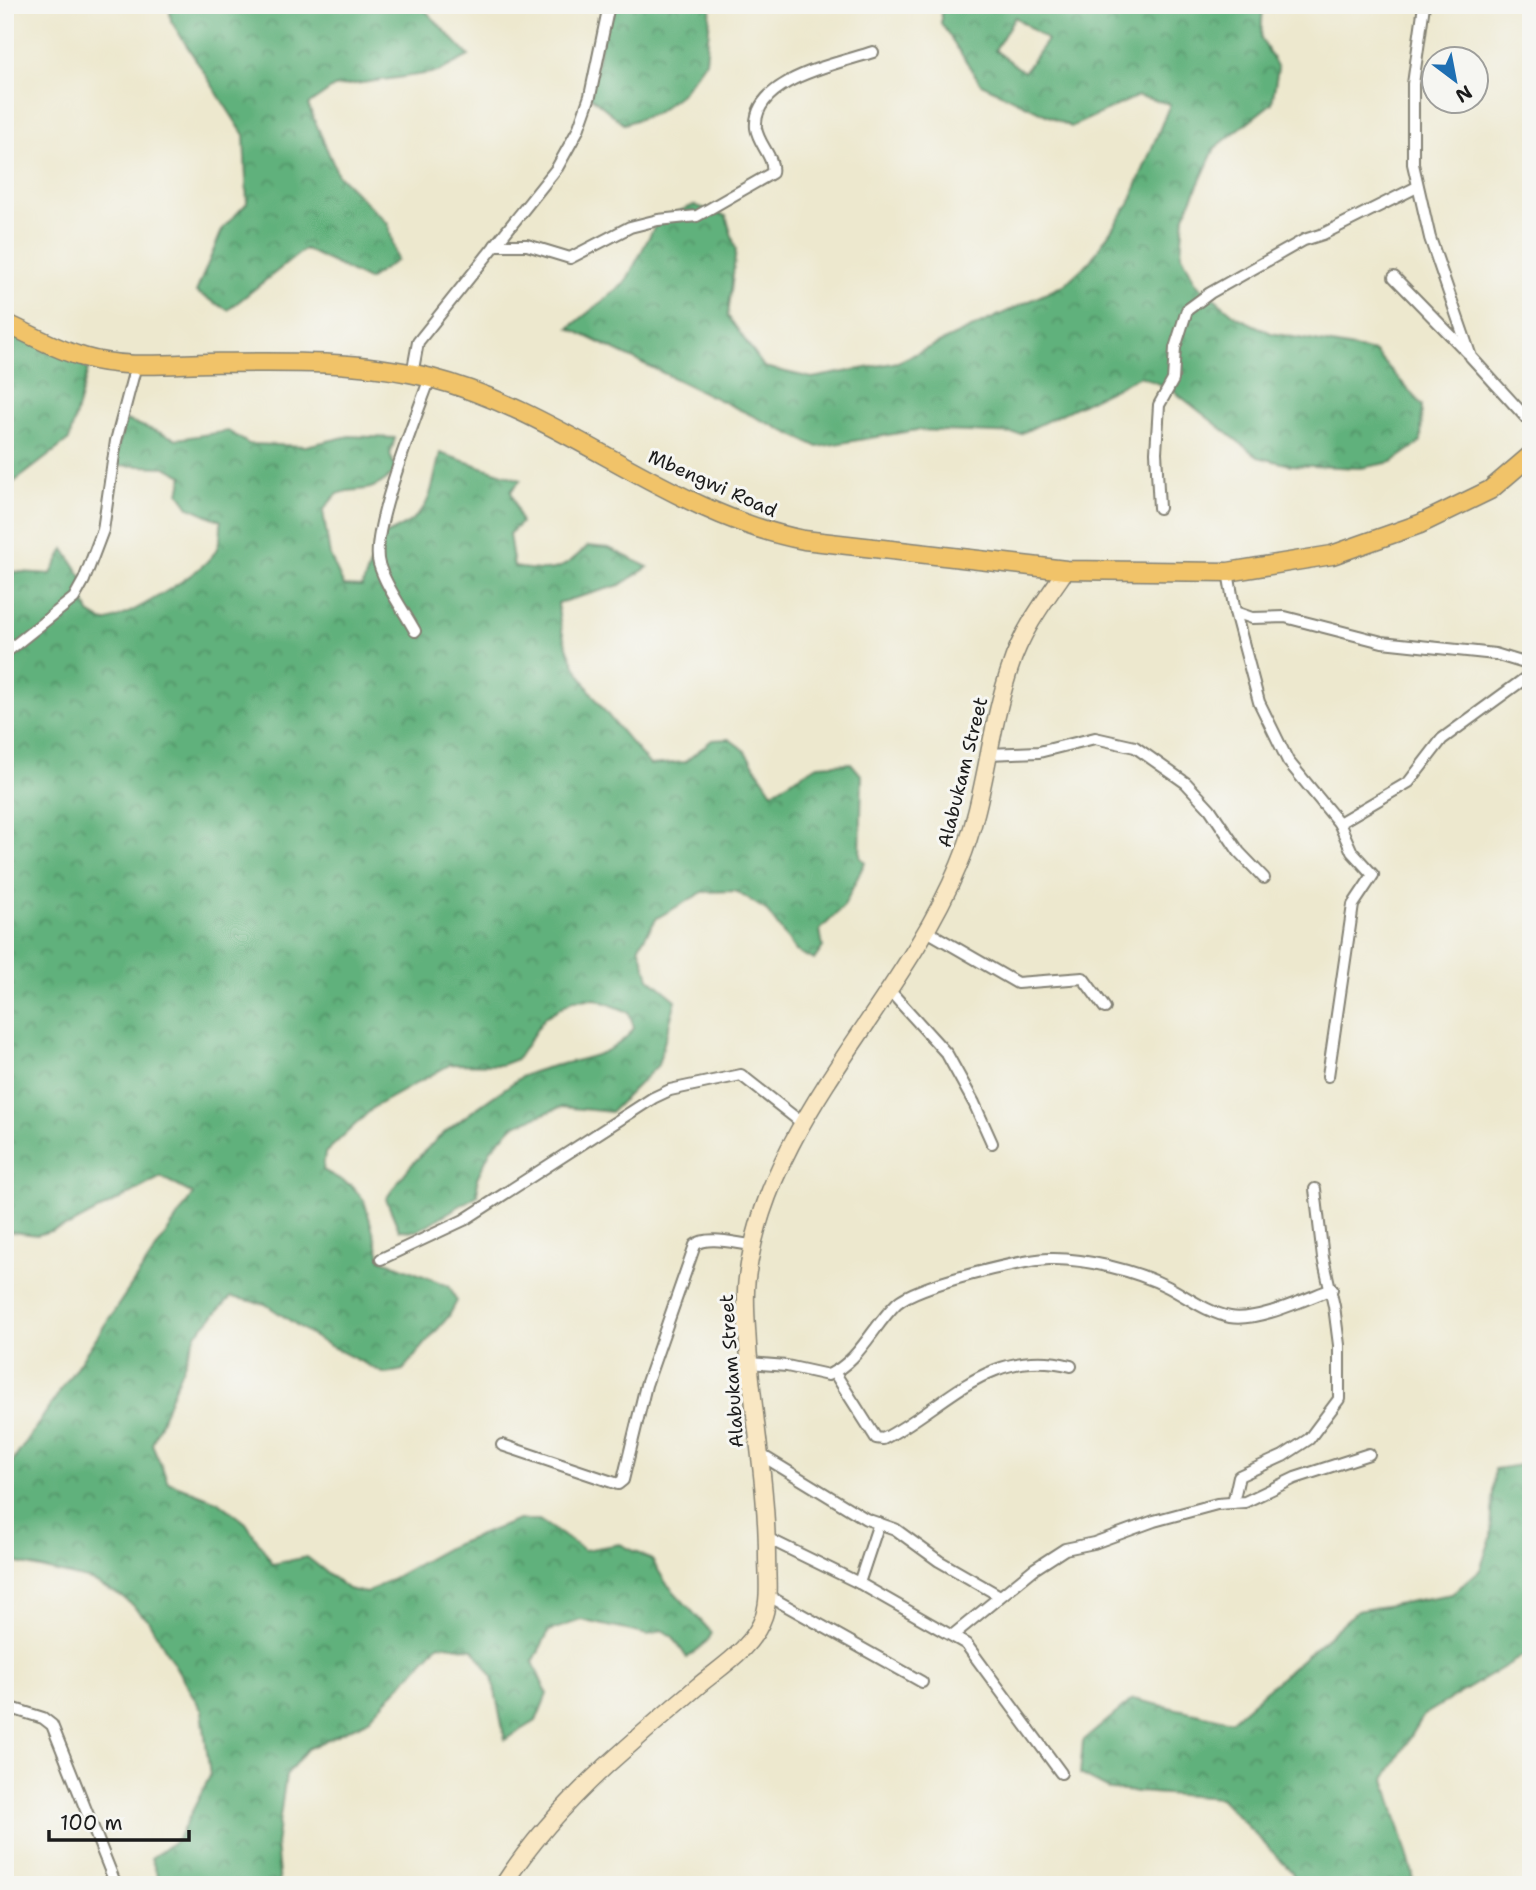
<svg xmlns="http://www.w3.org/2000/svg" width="1536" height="1890" font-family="'Shantell Sans',sans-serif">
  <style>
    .forest { fill: url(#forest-crowns); stroke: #3e664c; stroke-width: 2; fill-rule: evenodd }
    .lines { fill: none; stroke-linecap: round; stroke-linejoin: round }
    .street-casing { stroke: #848275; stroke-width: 14 }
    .secondary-casing { stroke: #848275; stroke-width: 19 }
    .primary-casing { stroke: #848275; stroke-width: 21 }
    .street { stroke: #fff; stroke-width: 10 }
    .secondary { stroke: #f9e7c3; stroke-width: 16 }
    .primary { stroke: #f1c369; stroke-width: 18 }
    .labels { text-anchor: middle; stroke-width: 6; stroke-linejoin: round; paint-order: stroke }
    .street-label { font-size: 19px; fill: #1c1c1c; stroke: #f6f6f2 }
  </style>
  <defs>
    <pattern id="forest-crowns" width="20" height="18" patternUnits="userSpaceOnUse" patternTransform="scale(1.75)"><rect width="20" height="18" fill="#61b17c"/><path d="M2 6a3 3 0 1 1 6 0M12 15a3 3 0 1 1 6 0" fill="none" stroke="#4f8f65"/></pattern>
  </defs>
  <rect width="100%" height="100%" fill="#f6f6f2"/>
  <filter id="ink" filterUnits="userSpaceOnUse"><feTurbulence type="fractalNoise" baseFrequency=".0143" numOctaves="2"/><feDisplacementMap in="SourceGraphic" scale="14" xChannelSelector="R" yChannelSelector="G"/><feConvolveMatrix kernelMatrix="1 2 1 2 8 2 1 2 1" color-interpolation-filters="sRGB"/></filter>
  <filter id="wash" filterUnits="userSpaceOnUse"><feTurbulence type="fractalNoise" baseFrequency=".00686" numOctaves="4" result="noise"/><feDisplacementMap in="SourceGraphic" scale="28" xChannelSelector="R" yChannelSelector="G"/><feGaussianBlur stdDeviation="1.57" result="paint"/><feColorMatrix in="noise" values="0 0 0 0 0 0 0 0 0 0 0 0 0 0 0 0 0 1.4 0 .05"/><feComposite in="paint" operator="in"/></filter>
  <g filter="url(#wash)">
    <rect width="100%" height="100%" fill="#ede8ce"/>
    <g class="forest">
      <polygon points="169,5 424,9 469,56 438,72 334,87 308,105 338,175 388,224 397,260 368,280 305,249 228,310 196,292 223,228 247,203 244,135 171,21"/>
      <polygon points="609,5 711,5 706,61 681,94 656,113 624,124 590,96"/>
      <path d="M941,5H1263L1261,38L1278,68L1272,103L1215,148L1184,216L1181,253L1196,283L1237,317L1271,333L1375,352L1422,405L1421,442L1392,462L1361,468L1290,465L1258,457L1171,389L1140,376L1020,434L917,430L818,447L569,328L625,283L658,220L694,205L726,216L736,250L728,316L764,367L812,378L898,362L1064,285L1090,261L1129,204L1170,104L1138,96L1071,127L981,84L941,23ZM1015,17L1047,40L1024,72L995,50Z"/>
      <polygon points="5,331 61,349 88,370 69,440 9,486 10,510 5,522"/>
      <path d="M126,420L177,439L228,431L249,444L306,446L349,436L395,438L390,455L397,471C388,478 378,487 366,489C340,493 340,487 323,511L330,556L344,586L362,587L380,537C431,515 428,505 440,453L521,480L511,491L521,523L509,534L514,567C554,572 558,574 588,546L609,548L648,567L620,585L558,603C560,667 611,719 650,765L685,762L712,740L729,739L744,750L772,792L818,765L851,763L862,776L860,857L865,862L844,906L820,930L823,947L814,960L796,951L766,910L735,891L703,892L657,918L639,946L649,978L676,1000L658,1065L611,1112L561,1107L513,1126L491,1149L477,1178L478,1195L417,1231L399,1230L386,1199C424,1140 465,1117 521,1077C560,1057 607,1066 634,1028L629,1012L596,999L574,1000L545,1017L517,1059L501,1065L451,1064L374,1107L325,1153L323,1170L352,1186L364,1200L381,1259L449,1286L457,1301L449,1316L403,1370L385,1374L322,1342L265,1304L231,1297L196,1334L152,1444L168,1482L219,1502L246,1523L273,1564L307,1557L348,1589L366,1593L449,1547L518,1520H539L584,1550L620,1544L652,1560L666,1583L712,1633L707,1642L687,1658L673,1637L662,1630L648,1635L581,1620L549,1631L533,1662L547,1694L536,1721L505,1740L492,1676L473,1649L439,1644L367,1721L307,1749L286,1775L276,1844L280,1885H161L151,1858L178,1839L210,1776L202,1711L148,1620L123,1597L91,1580L5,1560V1467L11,1464L193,1194L161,1177L71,1225L37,1235L5,1231V571L51,574L64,549L84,580L83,597L89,613L104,622C128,617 202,573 215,552C221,542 221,532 221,521L189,507L179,493L183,476L166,467L112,465Z"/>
      <polygon points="1527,1464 1531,1466 1531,1651 1424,1715 1385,1779 1413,1874 1412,1885 1296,1885 1292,1872 1220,1798 1111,1790 1080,1774 1083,1741 1133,1699 1231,1721 1357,1611 1452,1594 1480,1570 1491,1537 1494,1469"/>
    </g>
  </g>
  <g filter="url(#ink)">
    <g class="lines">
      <g class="street-casing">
        <g id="street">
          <polyline points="1424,5 1413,84 1413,164 1430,238 1471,357 1531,423"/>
          <path d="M495,245H527L570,258L630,227L658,220L697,216L772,173C775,157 758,144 756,128C752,79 837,64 873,52"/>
          <polyline points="1394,277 1468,353"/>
          <polyline points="412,375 418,342 557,168 578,130 590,96 609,5"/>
          <polyline points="1159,508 1156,452 1159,405 1173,380 1175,348 1187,310 1210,293 1304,240 1323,234 1417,187"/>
          <polyline points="1228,572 1235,612 1252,618 1285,617 1382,642 1495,654 1531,665"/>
          <polyline points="1235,612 1259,702 1288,761 1339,823 1352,852 1373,875 1353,905 1328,1076"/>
          <path d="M415,631C403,609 386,587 379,564C369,533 418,412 430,378"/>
          <polyline points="5,653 74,598 84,580 103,530 116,441 136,365"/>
          <polyline points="988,754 1039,752 1095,738 1135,747 1186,783 1210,809 1239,852 1264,878"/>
          <polyline points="1339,823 1409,782 1442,739 1531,674"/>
          <polyline points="925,930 1017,983 1083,978 1105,1008"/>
          <polyline points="889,990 947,1054 974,1103 992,1143"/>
          <polyline points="381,1259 464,1220 653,1098 670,1090 741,1075 802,1123"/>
          <path d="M749,1363L787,1366L828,1375C859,1362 873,1326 897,1303C917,1285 1021,1260 1049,1259C1085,1258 1137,1271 1168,1287C1187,1297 1208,1313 1230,1317C1257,1322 1305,1299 1332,1289"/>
          <path d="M834,1372L876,1438L883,1439C946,1407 989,1345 1071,1366"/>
          <path d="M502,1445L618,1484L623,1480L646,1385L695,1245C707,1235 738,1244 753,1245"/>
          <polyline points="758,1453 866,1519 895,1529 939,1561 1000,1596"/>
          <polyline points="1233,1503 1239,1476 1283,1456 1309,1439 1339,1399 1339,1345 1334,1306 1323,1258 1315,1189"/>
          <polyline points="767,1538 859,1583 966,1644 1061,1773"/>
          <polyline points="859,1583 879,1523"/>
          <polyline points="767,1595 922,1682"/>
          <polyline points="953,1635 1034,1569 1065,1549 1094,1543 1154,1521 1217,1504 1245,1502 1295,1478 1369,1454"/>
          <polyline points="5,1706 43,1718 52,1725 116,1885"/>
        </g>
      </g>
      <g class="secondary-casing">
        <path id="secondary" d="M503,1885C532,1840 567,1802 606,1766C636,1739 667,1712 698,1686C722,1666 753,1648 764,1616C770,1598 767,1575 767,1556C767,1486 753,1416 748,1346C747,1323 744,1300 747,1278C767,1119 900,1008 959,865C986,801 988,732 1010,668C1021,632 1045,600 1066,570"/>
      </g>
      <g class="primary-casing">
        <path id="primary" d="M5,323C30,334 57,350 83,357C123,369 168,364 209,363C282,362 360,360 431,378C564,412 669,514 804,540L1066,570L1228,572L1332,555L1420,524L1490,490L1531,455"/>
      </g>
      <use href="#street" class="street"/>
      <use href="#secondary" class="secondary"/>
      <use href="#primary" class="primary"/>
    </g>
  </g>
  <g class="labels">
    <g class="street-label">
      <text transform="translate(713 483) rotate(24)" y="7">Mbengwi Road</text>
      <text transform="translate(962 772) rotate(-76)" y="7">Alabukam Street</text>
      <text transform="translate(731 1371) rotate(-94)" y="7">Alabukam Street</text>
    </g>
  </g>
  <rect width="1536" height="1890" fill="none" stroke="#f6f6f2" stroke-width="28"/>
  <g transform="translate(1455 80) rotate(148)"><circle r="33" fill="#f6f6f2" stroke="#9f9f9c" stroke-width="2"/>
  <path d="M0-5L12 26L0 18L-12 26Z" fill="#1f6fb2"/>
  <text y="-10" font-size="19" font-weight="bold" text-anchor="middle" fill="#1c1c1c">N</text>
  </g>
  <path d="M49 1830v10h140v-10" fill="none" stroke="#1c1c1c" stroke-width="3.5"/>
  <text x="60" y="1830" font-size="21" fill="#1c1c1c" stroke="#f6f6f2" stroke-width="5" paint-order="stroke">100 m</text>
</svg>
